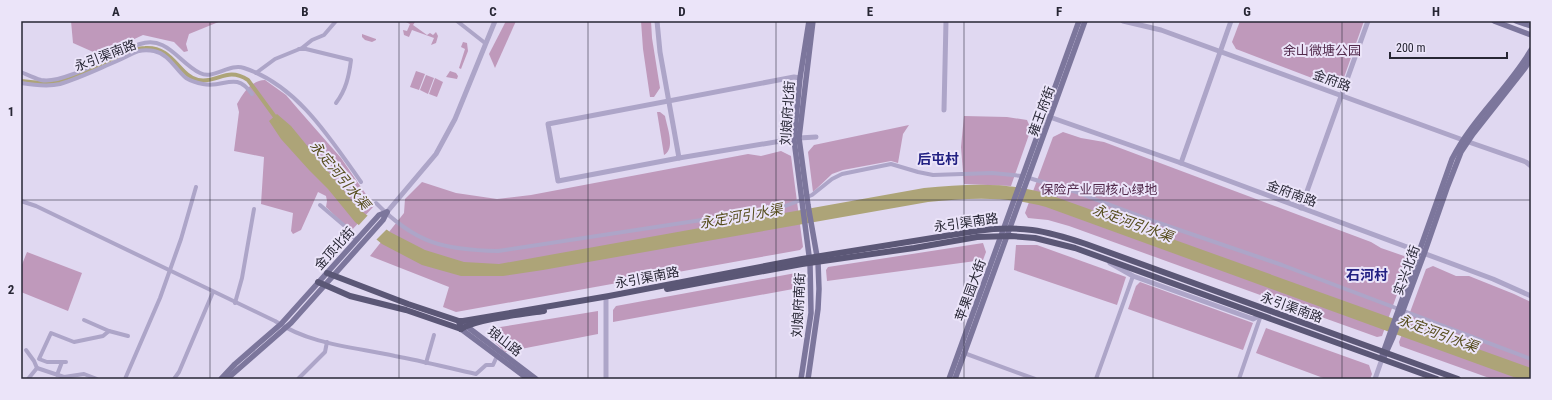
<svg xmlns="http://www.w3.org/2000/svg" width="1552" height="400" font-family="'Roboto Condensed','Noto Sans SC',sans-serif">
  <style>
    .green { fill: #bf99bb }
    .water { fill: #ada478 }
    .pier { fill: #e0d8f1 }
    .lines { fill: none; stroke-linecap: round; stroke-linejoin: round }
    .canal { stroke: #ada478; stroke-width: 4 }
    .minor { stroke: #ada5c8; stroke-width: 4 }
    .tertiary { stroke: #ada5c8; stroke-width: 5 }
    .secondary { stroke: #7c769c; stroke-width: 5.5 }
    .primary { stroke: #5b5776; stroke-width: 6 }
    .grid { fill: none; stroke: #272634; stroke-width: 1; stroke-opacity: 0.55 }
    .labels { text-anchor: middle; stroke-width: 4; stroke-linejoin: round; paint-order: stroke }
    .park-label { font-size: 13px; fill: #522a4c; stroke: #ebe4f9 }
    .street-label { font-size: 13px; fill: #272634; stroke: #ebe4f9 }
    .neighbourhood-label { font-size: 14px; font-weight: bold; fill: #222082; stroke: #ebe4f9 }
    .water-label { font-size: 14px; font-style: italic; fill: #554c1c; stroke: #ebe4f9 }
    .neatline { fill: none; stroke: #272634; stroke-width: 1.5 }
    .grid-label { font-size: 13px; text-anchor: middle; font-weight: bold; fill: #272634 }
  </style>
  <rect width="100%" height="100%" fill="#e0d8f1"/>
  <g class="green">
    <polygon points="71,21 221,21 189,34 186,44 188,51 184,52 174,42 143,35 100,55 73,43"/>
    <polygon points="406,21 414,21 415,22 413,25 427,35 430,33 433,35 436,32 438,36 436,43 431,45 434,38 412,30 409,37 404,35 403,30 407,31 410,24 406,22"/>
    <polygon points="506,21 516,21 495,68 489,54"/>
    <polygon points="641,21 651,21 652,38 660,88 654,97 650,97 643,49"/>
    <polygon points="1240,21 1364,21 1342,83 1333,86 1236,49 1232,42"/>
    <polygon points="362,34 376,39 376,40 372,42 365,40 362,37"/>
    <polygon points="463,42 467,43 468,51 461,69 459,68 465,49 461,47"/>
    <polygon points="416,71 425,74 419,90 410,87"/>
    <polygon points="450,71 456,73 458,76 457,79 446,77"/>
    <polygon points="426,75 434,78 428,94 420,90"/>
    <polygon points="435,78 443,82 437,97 429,94"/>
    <path d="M265,80L286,95L298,109L341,158L374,206L351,231L326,207L327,201L326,196L318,192L301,230L293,234L291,231L293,213L261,204L264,157L234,151L239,112L237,104C244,92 250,81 265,80Z"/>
    <path d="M657,112H660L665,116C667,127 676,149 664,155Z"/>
    <polygon points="964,116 1007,117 1027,120 1031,129 1011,186 964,184 961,147"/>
    <polygon points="909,125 903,134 898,163 891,161 843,170 832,174 813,192 808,152 814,145"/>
    <polygon points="1063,132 1081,138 1104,142 1371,242 1381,248 1404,256 1408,264 1382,336 1377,337 1069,226 1048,220 1028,218 1025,213 1053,137"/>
    <polygon points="781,151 791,156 803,247 800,250 456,312 443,307 449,287 370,256 404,213 405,199 422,182 456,193 497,199 531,195 748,154 761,156"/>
    <polygon points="983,243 986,252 983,260 827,281 826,270 828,267"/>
    <polygon points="1016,245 1037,245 1126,277 1117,305 1014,270"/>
    <polygon points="27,252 82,273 68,311 21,292 21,267"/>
    <polygon points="1433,266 1456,276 1469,276 1514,294 1531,302 1531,379 1492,379 1400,346 1399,342 1426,269"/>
    <polygon points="801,272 803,276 804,287 613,322 613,310 616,306"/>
    <polygon points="1140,282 1253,323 1243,350 1128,309 1136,286"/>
    <polygon points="598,311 598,334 505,352 489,337 494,328"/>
    <polygon points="1266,328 1369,365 1372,374 1370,379 1326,379 1256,353"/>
  </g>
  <path class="water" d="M277,114L291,126L354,203L364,213L390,232L425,250L464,262L499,264L924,188C967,184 1009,181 1050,195L1531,368V379H1519L1046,207C1007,196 968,198 928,202L543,270L503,276H461L422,265L382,244L355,222L328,189L309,170L281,139L269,121Z"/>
  <polygon class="pier" points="369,214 388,228 375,241 358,226"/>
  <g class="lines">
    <path class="canal" d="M21,81C36,83 52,84 66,80C81,76 99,65 114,58C123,54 135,48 145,48C173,46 179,76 198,80C218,84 226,66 248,80L278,121"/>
    <g class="minor">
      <polyline points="457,21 485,43"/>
      <path d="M299,49H306L351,60C349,76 346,90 336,103"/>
      <path d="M21,72C28,75 34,78 41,80C64,85 116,52 140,44C167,35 179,63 200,73C214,80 229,63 244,68C297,85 330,138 361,182"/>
      <polyline points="256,73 275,59 302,48 312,40 324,35 336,21"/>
      <path d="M21,83C33,85 48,87 60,84C80,78 98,69 117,61C124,58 131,54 139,51C142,50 150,50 154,51C169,54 175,69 186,78C191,81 197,83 203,84C224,89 235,70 252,94"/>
      <polyline points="1029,178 1073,191 1156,222 1282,265 1531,359"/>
      <polyline points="807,197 812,195 832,179 842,174 891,164 918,172 933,175 992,173 1022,176"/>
      <path d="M21,201L36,206L275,321C311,345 354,347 395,356C422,361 449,368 476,374L486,365H493L497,356"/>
      <path d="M376,203C415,243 443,250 498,251L780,208L801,200"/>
      <polyline points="320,205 347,228 356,240"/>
      <polyline points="235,303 242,278 254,209"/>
      <polyline points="84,320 109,331 128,336"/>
      <polyline points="26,350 34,361 37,368"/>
      <polyline points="964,353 1035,379"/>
      <polyline points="66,362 47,362 39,359 51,333 74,342 103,336 109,331"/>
      <polyline points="426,363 434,335"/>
      <polyline points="37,368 64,377 84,374 97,379"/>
      <polyline points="57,375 62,362"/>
      <polyline points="28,379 37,368"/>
      <polyline points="125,379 160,298 181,239 196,187"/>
      <polyline points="174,379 179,372 213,292"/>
      <polyline points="298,379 325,352 327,342"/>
      <polyline points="1096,379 1133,276"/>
      <polyline points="1239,379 1261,315"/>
    </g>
    <g class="tertiary">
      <polyline points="657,21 660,52 679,158"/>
      <polyline points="1123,21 1161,30 1463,140 1526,162 1531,166"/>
      <polyline points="800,78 794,77 548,124 558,181 679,158 799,138 816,137"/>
      <polyline points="944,110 946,21"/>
      <polyline points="1044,115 1181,163 1493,279 1531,296"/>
      <polyline points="1181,163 1231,21"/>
      <polyline points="1301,208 1368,21"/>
      <polyline points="387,212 436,154 455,119 495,21"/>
      <polyline points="1110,263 1133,276 1253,319 1261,315"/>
      <polyline points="606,300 606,379"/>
      <polyline points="1375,379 1382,359"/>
    </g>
    <g class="secondary">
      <polyline points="1494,21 1531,35"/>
      <polyline points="1516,21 1531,26"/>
      <polyline points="465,325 536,379"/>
      <polyline points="461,329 528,379"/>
      <path d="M1382,356L1452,159C1472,119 1508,89 1531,50"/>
      <polyline points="1384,357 1393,337 1424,254 1447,188 1461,152 1473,134 1525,68 1531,59"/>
      <polyline points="221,379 235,364 281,324 379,215 387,212"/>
      <polyline points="227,379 291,323 383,220 387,212"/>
      <polyline points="801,379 811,313 810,263 794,140 800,78 809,21"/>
      <polyline points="808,379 818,309 819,289 818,262 808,205 799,138 813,21"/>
      <polyline points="949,379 1079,21"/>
      <polyline points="955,379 1085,21"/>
    </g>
    <g class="primary">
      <polyline points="327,273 408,304 459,321"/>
      <polyline points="318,282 350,296 406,310 461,329"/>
      <polyline points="667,289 802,264 914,248 977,237 1011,236 1035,238 1075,248 1437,379"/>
      <path d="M461,329L459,321H463L609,296L802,259L976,231C1021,225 1044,230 1086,244L1458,379"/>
      <path d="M461,329C476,319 524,314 544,311"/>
    </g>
  </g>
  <path class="grid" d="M210,21V379M399,21V379M588,21V379M776,21V379M964,21V379M1153,21V379M1342,21V379M21,200H1531"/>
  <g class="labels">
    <g class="park-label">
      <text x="1322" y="55">余山微塘公园</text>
      <text x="1099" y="194">保险产业园核心绿地</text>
    </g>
    <g class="street-label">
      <text transform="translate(105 55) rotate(-21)" y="5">永引渠南路</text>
      <text transform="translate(1332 80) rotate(20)" y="5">金府路</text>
      <text transform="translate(1041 111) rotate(-70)" y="5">雍王府街</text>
      <text transform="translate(787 113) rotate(-86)" y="5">刘娘府北街</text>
      <text transform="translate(1292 193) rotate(20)" y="5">金府南路</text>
      <text transform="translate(966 222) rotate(-8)" y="5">永引渠南路</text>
      <text transform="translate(334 248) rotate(-48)" y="5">金顶北街</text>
      <text transform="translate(1406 270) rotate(-70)" y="5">实兴北街</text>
      <text transform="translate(647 277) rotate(-11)" y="5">永引渠南路</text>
      <text transform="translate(970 290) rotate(-70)" y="5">苹果园大街</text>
      <text transform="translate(798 305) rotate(-87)" y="5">刘娘府南街</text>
      <text transform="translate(1292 307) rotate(20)" y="5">永引渠南路</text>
      <text transform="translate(505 341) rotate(37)" y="5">琅山路</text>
    </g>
    <g class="neighbourhood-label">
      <text x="938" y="164">后屯村</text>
      <text x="1367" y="280">石河村</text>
    </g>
    <g class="water-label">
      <text transform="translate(340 175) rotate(50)" y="5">永定河引水渠</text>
      <text transform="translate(741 216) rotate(-10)" y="5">永定河引水渠</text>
      <text transform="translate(1133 223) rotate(20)" y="5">永定河引水渠</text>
      <text transform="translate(1438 333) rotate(20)" y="5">永定河引水渠</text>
    </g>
  </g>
  <rect width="1552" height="400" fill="none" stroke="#ebe4f9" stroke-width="44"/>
  <path d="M1390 52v6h117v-6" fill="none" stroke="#272634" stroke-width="2"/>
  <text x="1396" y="52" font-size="12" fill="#272634" stroke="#ebe4f9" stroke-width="3" paint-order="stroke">200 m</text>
  <rect x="22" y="22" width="1508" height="356" class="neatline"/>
  <g class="grid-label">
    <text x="116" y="16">A</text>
    <text x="305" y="16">B</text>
    <text x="493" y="16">C</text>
    <text x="682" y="16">D</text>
    <text x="870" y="16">E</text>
    <text x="1059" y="16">F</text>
    <text x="1247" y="16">G</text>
    <text x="1436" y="16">H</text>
    <text x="11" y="116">1</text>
    <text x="11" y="294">2</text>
  </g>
</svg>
